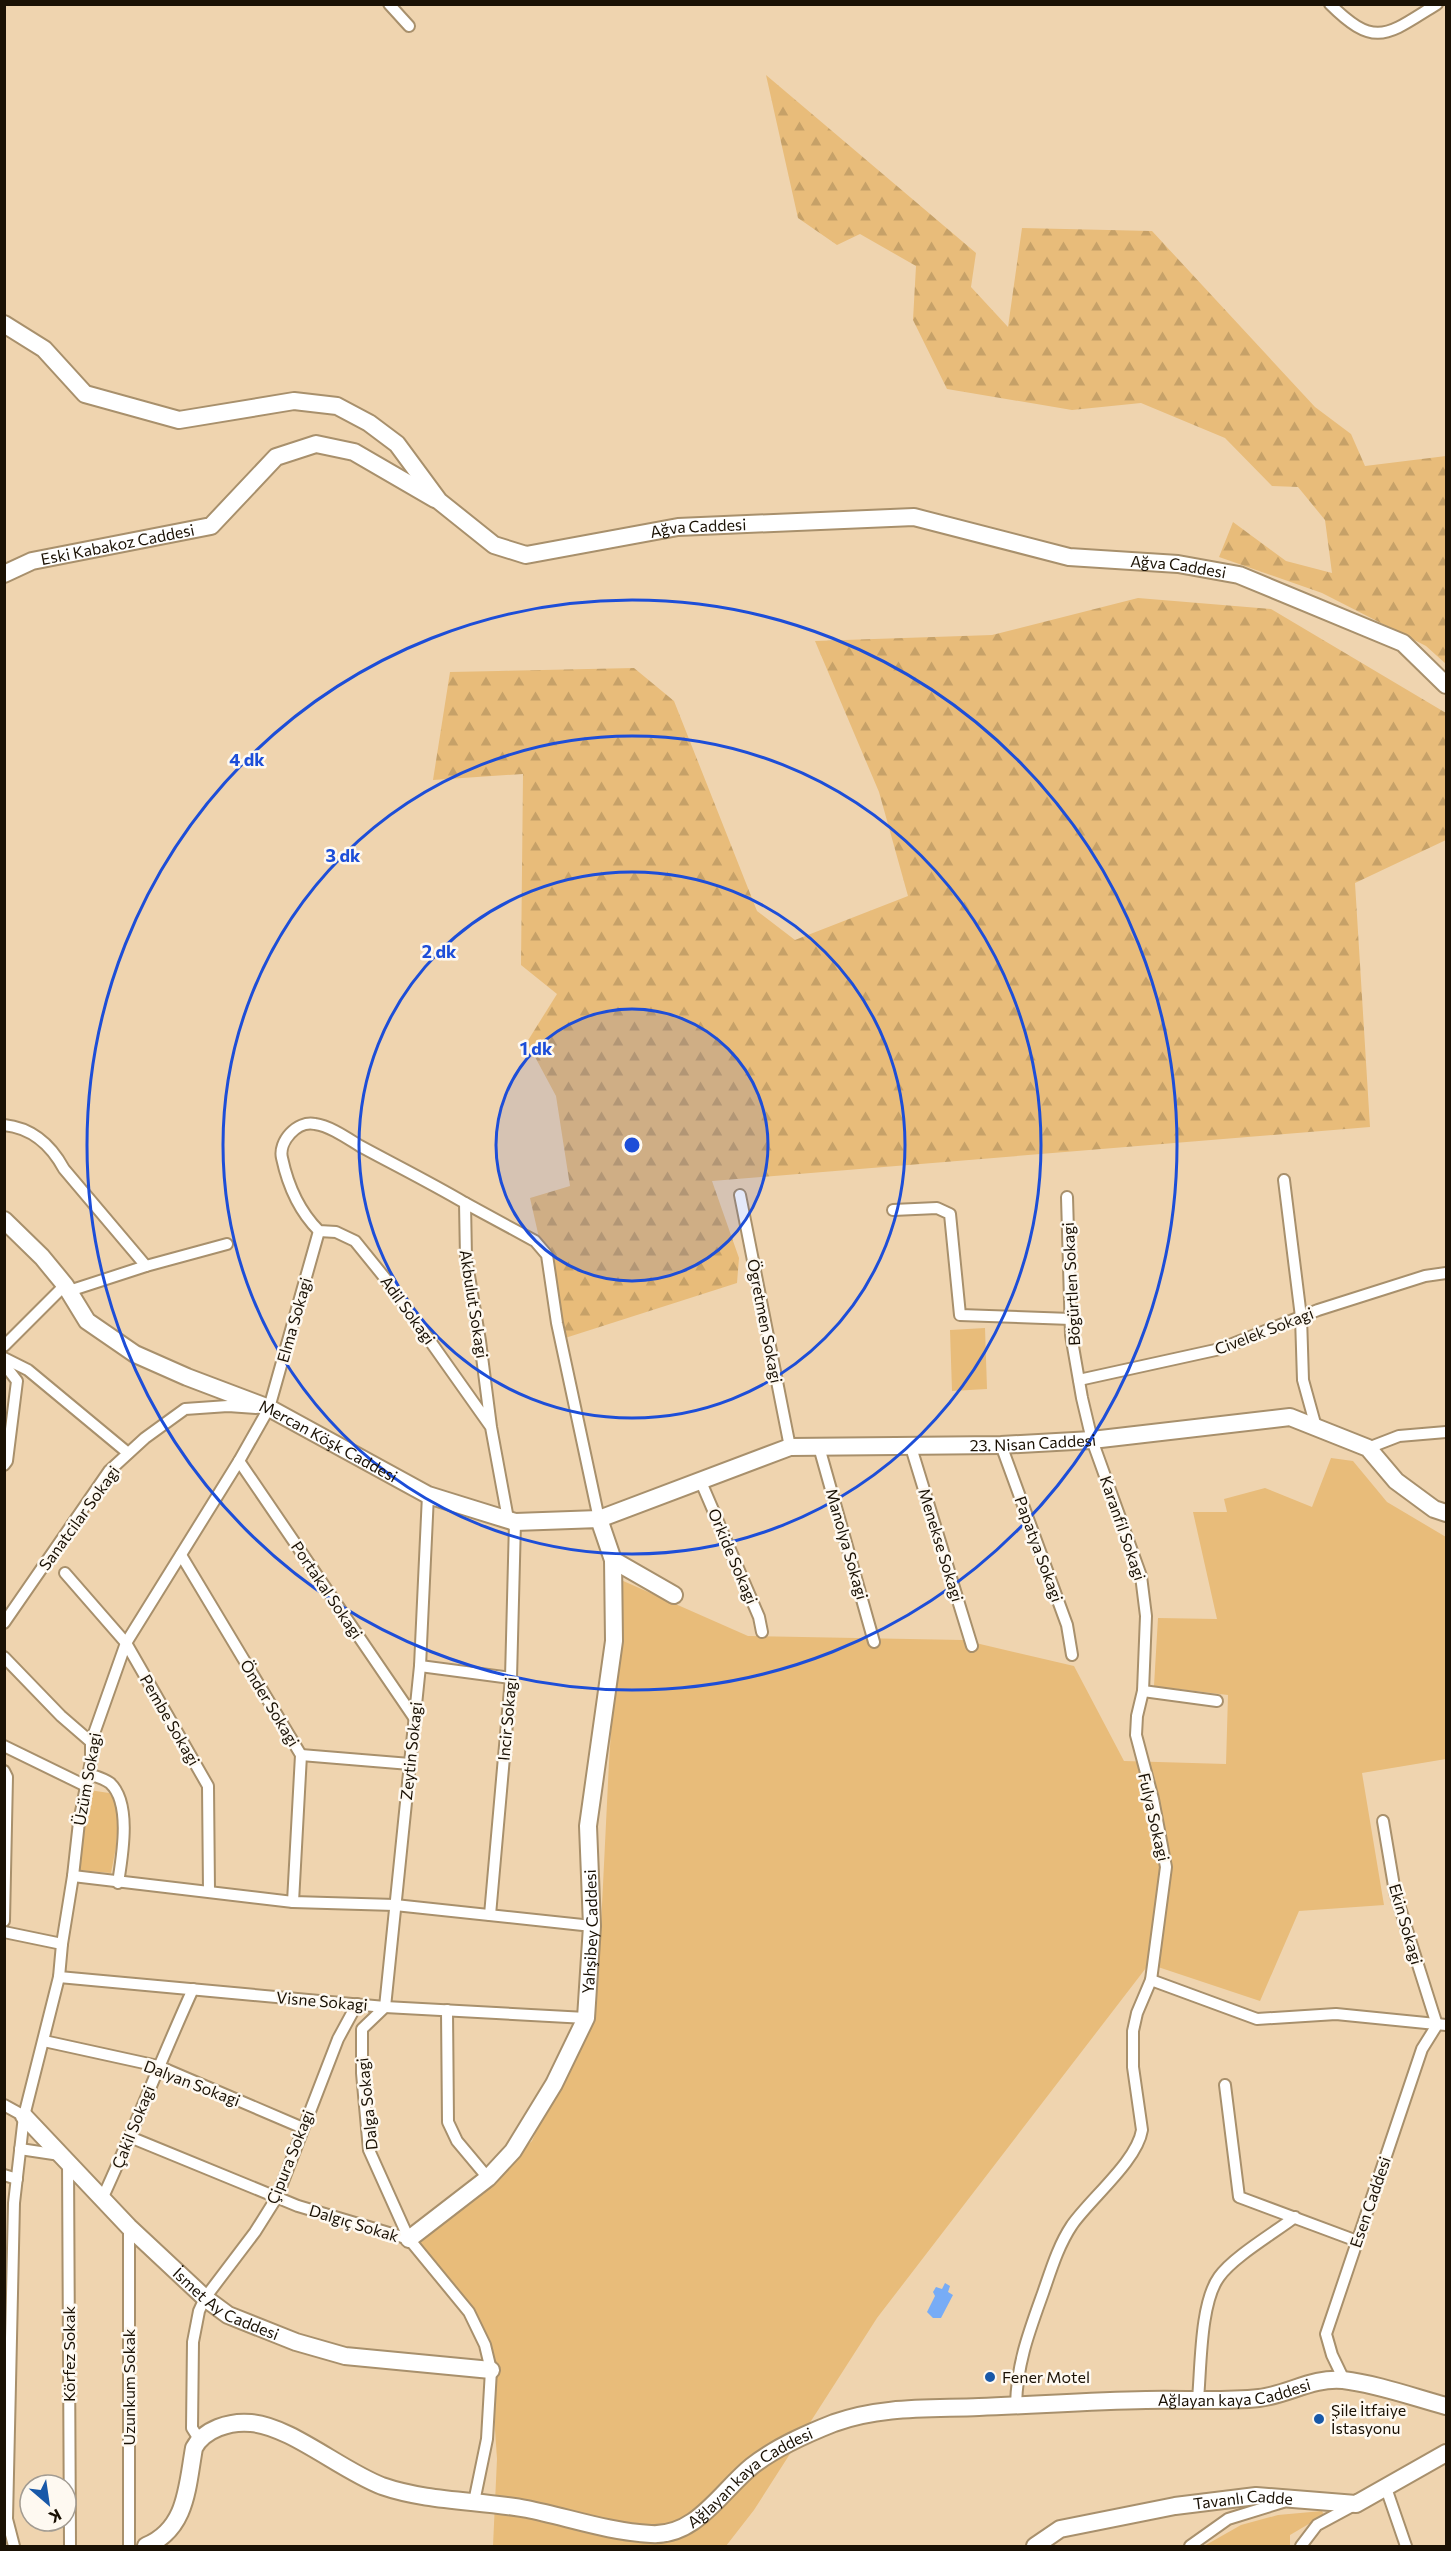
<svg xmlns="http://www.w3.org/2000/svg" width="1451" height="2551" font-family="Commissioner,sans-serif">
  <style>
    .green { fill: #e8bc7a }
    .forest { fill: url(#forest-firs) }
    .water { fill: #77acf6 }
    .lines { fill: none; stroke-linecap: round; stroke-linejoin: round }
    .street-casing { stroke: #a8906c; stroke-width: 14 }
    .secondary-casing { stroke: #a8906c; stroke-width: 20 }
    .street { stroke: #fff; stroke-width: 10 }
    .secondary { stroke: #fff; stroke-width: 16 }
    .ring { fill: none; stroke: #1d4ed8; stroke-width: 3 }
    .poi-dot { fill: #1858a8; stroke: #fef9f1; stroke-width: 2 }
    .labels { text-anchor: middle; stroke-width: 5; stroke-linejoin: round; paint-order: stroke }
    .street-label { font-size: 16px; fill: #1a1104; stroke: #fef9f1 }
    .poi-label { font-size: 16px; fill: #1a1104; stroke: #fef9f1; text-anchor: start }
    .centre { fill: #1d4ed8; stroke: #fef9f1; stroke-width: 3 }
    .ring-label { font-size: 18px; text-anchor: middle; font-weight: bold; fill: #1d4ed8; stroke: #fef9f1; stroke-width: 5; stroke-linejoin: round; paint-order: stroke }
  </style>
  <defs>
    <pattern id="forest-firs" width="22" height="20" patternUnits="userSpaceOnUse" patternTransform="scale(1.5)"><rect width="22" height="20" fill="#e8bc7a"/><path d="M5 1l3.5 6h-7zM16 11l3.5 6h-7z" fill="#c6a168"/></pattern>
  </defs>
  <rect width="100%" height="100%" fill="#efd4af"/>
  <g class="green">
    <polygon points="985,1328 987,1389 952,1391 950,1330"/>
    <polygon points="1331,1458 1353,1461 1387,1502 1446,1537 1446,1759 1362,1773 1384,1905 1299,1911 1260,2001 1149,1964 877,2318 754,2510 726,2546 493,2546 497,2459 491,2370 477,2327 415,2247 532,2141 598,1987 609,1762 621,1580 748,1636 963,1640 1074,1666 1124,1761 1226,1764 1228,1695 1154,1686 1158,1618 1217,1619 1193,1512 1227,1512 1224,1499 1265,1488 1312,1507"/>
    <polygon points="89,1790 109,1793 119,1804 116,1847 111,1873 79,1870"/>
    <polygon points="1322,2511 1324,2515 1290,2535 1290,2546 1204,2546 1241,2525 1278,2515"/>
  </g>
  <g class="forest">
    <polygon points="766,75 976,253 971,287 1008,327 1022,228 1152,231 1315,407 1351,434 1365,466 1446,456 1446,664 1426,646 1322,593 1219,557 1233,522 1286,561 1332,573 1325,520 1298,487 1272,486 1225,438 1141,403 1072,410 947,389 913,320 916,266 860,234 837,245 798,218"/>
    <polygon points="1138,598 1271,609 1446,713 1446,840 1355,883 1370,1127 712,1181 739,1258 737,1283 562,1339 530,1198 570,1186 556,1096 527,1042 557,994 521,965 523,774 433,780 450,672 634,668 674,701 757,911 795,940 908,896 879,792 815,641 992,635"/>
  </g>
  <polygon class="water" points="945,2283 950,2286 948,2292 953,2295 941,2318 933,2318 927,2312 935,2296 933,2292 936,2287 942,2289"/>
  <g class="lines">
    <g class="street-casing">
      <g id="street">
        <polyline points="389,4 409,26"/>
        <path d="M1330,4C1376,50 1388,34 1437,4"/>
        <path d="M4,1125C33,1128 51,1145 64,1169L146,1266L227,1244"/>
        <polyline points="1284,1180 1301,1317 1303,1380 1316,1427"/>
        <polyline points="740,1195 790,1447"/>
        <polyline points="465,1203 535,1241 547,1255 557,1323 599,1519"/>
        <polyline points="893,1210 937,1208 950,1214 960,1315 1071,1319"/>
        <polyline points="69,1291 146,1266"/>
        <polyline points="4,1346 65,1285"/>
        <polyline points="4,1358 28,1370 128,1453"/>
        <polyline points="4,1364 17,1381 7,1461 4,1465"/>
        <polyline points="1079,1380 1220,1349 1318,1310 1425,1276 1446,1273"/>
        <path d="M491,1427L389,1283L355,1241L336,1232L319,1231C299,1211 288,1186 282,1158C278,1142 297,1120 315,1124C330,1126 347,1138 360,1146C395,1165 431,1183 465,1203L466,1258L480,1341L491,1427L508,1519"/>
        <polyline points="910,1444 972,1646"/>
        <polyline points="1001,1445 1067,1625 1072,1655"/>
        <polyline points="819,1447 874,1642"/>
        <polyline points="1368,1448 1399,1436 1446,1432"/>
        <polyline points="239,1461 415,1719"/>
        <polyline points="701,1482 759,1617 762,1632"/>
        <polyline points="181,1555 301,1755 293,1902"/>
        <polyline points="65,1573 126,1643 208,1786 209,1891"/>
        <polyline points="4,1623 109,1471 145,1438 185,1409 228,1406 256,1408"/>
        <polyline points="4,1657 61,1716 91,1742"/>
        <polyline points="420,1666 511,1678"/>
        <polyline points="1143,1691 1217,1701"/>
        <polyline points="4,1746 86,1786"/>
        <polyline points="301,1755 410,1764"/>
        <polyline points="4,1771 7,1777 4,1921"/>
        <path d="M89,1774C95,1776 105,1779 110,1783C132,1803 122,1857 118,1883"/>
        <polyline points="1383,1821 1395,1892 1437,2025"/>
        <polyline points="73,1876 293,1902 395,1905 592,1926"/>
        <polyline points="490,1915 511,1678 515,1522"/>
        <polyline points="4,1932 62,1944"/>
        <polyline points="59,1977 385,2007 586,2018"/>
        <polyline points="1151,1980 1257,2019 1336,2014 1446,2025"/>
        <polyline points="447,2010 448,2122 457,2141 488,2178"/>
        <polyline points="44,2041 158,2066 303,2128"/>
        <polyline points="1225,2085 1239,2197 1357,2241"/>
        <polyline points="4,2105 24,2116"/>
        <polyline points="130,2137 298,2206 409,2239 469,2312 485,2345 491,2370 487,2439 474,2502"/>
        <polyline points="20,2149 60,2155"/>
        <polyline points="68,2161 70,2546"/>
        <polyline points="4,2175 17,2179"/>
        <path d="M102,2199C134,2130 161,2059 193,1989"/>
        <polyline points="409,2239 369,2150 362,2073 362,2029 385,2007 420,1666 428,1495"/>
        <polyline points="1344,2380 1332,2355 1326,2334 1422,2049 1437,2025"/>
        <path d="M1198,2399C1201,2367 1200,2303 1219,2277C1233,2257 1274,2233 1295,2217"/>
        <path d="M1016,2405C1017,2363 1029,2332 1043,2293C1051,2270 1058,2246 1072,2225C1091,2198 1137,2161 1142,2130L1133,2067V2031L1137,2013L1151,1980L1166,1867L1153,1799L1136,1735L1137,1716L1143,1691L1146,1616L1141,1576L1092,1440L1082,1398L1071,1335L1067,1197"/>
        <polyline points="199,2439 192,2428 193,2342 199,2311 205,2298 255,2232 277,2197 338,2039 357,2004"/>
        <polyline points="1386,2488 1406,2546"/>
        <polyline points="14,2546 7,2519 14,2203 24,2116 59,1977 62,1944 73,1876 79,1822 91,1761 91,1742 126,1643 239,1461 269,1408 319,1231"/>
        <polyline points="129,2546 129,2227"/>
        <polyline points="1190,2546 1228,2519 1283,2502"/>
        <polyline points="1301,2546 1317,2525 1356,2504"/>
      </g>
    </g>
    <g class="secondary-casing">
      <g id="secondary">
        <path id="s1" d="M4,324L44,349L85,394L179,420L294,401L337,406L369,423L397,444L439,501L494,545L526,555L678,527L914,517L1069,557L1178,564L1239,575L1403,643L1446,685"/>
        <path id="s2" d="M4,574L32,561L211,526L276,457L316,444L354,452L435,499"/>
        <path id="s3" d="M4,1220L42,1257L65,1285L87,1321L135,1354L187,1377L269,1408L428,1495L515,1522L599,1519L613,1560L674,1595"/>
        <path id="s4" d="M599,1519L790,1447L1001,1445L1092,1440L1290,1417L1368,1448L1396,1481L1434,1509L1446,1513"/>
        <path id="s5" d="M24,2116L129,2227L205,2298L228,2315L296,2342L345,2356L491,2370"/>
        <path id="s6" d="M409,2239L488,2178L513,2151L554,2084L586,2018L592,1926L588,1826L614,1641L613,1560"/>
        <path id="s7" d="M146,2546C187,2529 187,2487 194,2448C204,2429 230,2421 251,2423C290,2426 342,2471 382,2486C428,2502 479,2500 527,2509C567,2517 609,2532 651,2534C696,2537 721,2491 752,2466C776,2447 806,2434 834,2423C881,2406 930,2409 979,2407C1035,2405 1090,2401 1146,2400C1183,2399 1222,2402 1259,2398C1287,2395 1313,2377 1343,2380C1377,2384 1413,2397 1446,2406"/>
        <path id="s8" d="M1035,2546L1060,2529L1175,2506L1256,2496L1356,2504L1446,2453"/>
      </g>
    </g>
    <use href="#street" class="street"/>
    <use href="#secondary" class="secondary"/>
  </g>
  <circle cx="632" cy="1145" r="136" fill="#1d4ed8" fill-opacity=".12"/>
  <g class="ring">
    <circle cx="632" cy="1145" r="136"/>
    <circle cx="632" cy="1145" r="273"/>
    <circle cx="632" cy="1145" r="409"/>
    <circle cx="632" cy="1145" r="545"/>
  </g>
  <g class="poi-dot">
    <circle cx="990" cy="2377" r="6"/>
    <circle cx="1319" cy="2419" r="6"/>
  </g>
  <g class="labels">
    <g class="street-label">
      <text dy="6" stroke="none"><textPath href="#s1" startOffset="786">Ağva Caddesi</textPath></text>
      <text dy="6" stroke="none"><textPath href="#s2" startOffset="118">Eski Kabakoz Caddesi</textPath></text>
      <text dy="6" stroke="none"><textPath href="#s1" startOffset="1272">Ağva Caddesi</textPath></text>
      <text transform="translate(1071 1284) rotate(-93)" y="6">Bögürtlen Sokagi</text>
      <text transform="translate(474 1304) rotate(81)" y="6">Akbulut Sokagi</text>
      <text transform="translate(408 1310) rotate(54)" y="6">Adil Sokagi</text>
      <text transform="translate(294 1320) rotate(-74)" y="6">Elma Sokagi</text>
      <text transform="translate(765 1321) rotate(79)" y="6">Ögretmen Sokagi</text>
      <text transform="translate(1264 1331) rotate(-21)" y="6">Civelek Sokagi</text>
      <text dy="6" stroke="none"><textPath href="#s3" startOffset="402">Mercan Köşk Caddesi</textPath></text>
      <text dy="6" stroke="none"><textPath href="#s4" startOffset="447">23. Nisan Caddesi</textPath></text>
      <text transform="translate(79 1518) rotate(-54)" y="6">Sanatcilar Sokagi</text>
      <text transform="translate(1123 1528) rotate(71)" y="6">Karanfil Sokagi</text>
      <text transform="translate(847 1544) rotate(74)" y="6">Manolya Sokagi</text>
      <text transform="translate(941 1545) rotate(73)" y="6">Menekse Sokagi</text>
      <text transform="translate(1039 1549) rotate(70)" y="6">Papatya Sokagi</text>
      <text transform="translate(733 1556) rotate(67)" y="6">Orkide Sokagi</text>
      <text transform="translate(327 1590) rotate(56)" y="6">Portakal Sokagi</text>
      <text transform="translate(270 1703) rotate(59)" y="6">Önder Sokagi</text>
      <text transform="translate(507 1719) rotate(-85)" y="6">Incir Sokagi</text>
      <text transform="translate(170 1720) rotate(60)" y="6">Pembe Sokagi</text>
      <text transform="translate(411 1751) rotate(-84)" y="6">Zeytin Sokagi</text>
      <text transform="translate(87 1779) rotate(-80)" y="6">Üzüm Sokagi</text>
      <text transform="translate(1154 1817) rotate(77)" y="6">Fulya Sokagi</text>
      <text transform="translate(1406 1924) rotate(74)" y="6">Ekin Sokagi</text>
      <text dy="6" stroke="none"><textPath href="#s6" startOffset="375">Yahşibey Caddesi</textPath></text>
      <text transform="translate(322 2001) rotate(5)" y="6">Visne Sokagi</text>
      <text transform="translate(192 2083) rotate(21)" y="6">Dalyan Sokagi</text>
      <text transform="translate(367 2104) rotate(-96)" y="6">Dalga Sokagi</text>
      <text transform="translate(133 2127) rotate(-68)" y="6">Çakil Sokagi</text>
      <text transform="translate(290 2157) rotate(-68)" y="6">Çipura Sokagi</text>
      <text transform="translate(1370 2202) rotate(-71)" y="6">Esen Caddesi</text>
      <text transform="translate(354 2223) rotate(17)" y="6">Dalgıç Sokak</text>
      <text dy="6" stroke="none"><textPath href="#s5" startOffset="278">İsmet Ay Caddesi</textPath></text>
      <text transform="translate(69 2354) rotate(-90)" y="6">Körfez Sokak</text>
      <text transform="translate(129 2387) rotate(-90)" y="6">Uzunkum Sokak</text>
      <text dy="6" stroke="none"><textPath href="#s7" startOffset="1222">Ağlayan kaya Caddesi</textPath></text>
      <text dy="6" stroke="none"><textPath href="#s7" startOffset="718">Ağlayan kaya Caddesi</textPath></text>
      <text dy="6" stroke="none"><textPath href="#s8" startOffset="216">Tavanlı Cadde</textPath></text>
    </g>
    <g class="poi-label">
      <text x="1002" y="2383">Fener Motel</text>
      <text x="1331" y="2416">Şile İtfaiye<tspan x="1331" dy="18">İstasyonu</tspan></text>
    </g>
  </g>
  <circle cx="632" cy="1145" r="9" class="centre"/>
  <g class="ring-label">
    <text x="247" y="766">4 dk</text>
    <text x="343" y="862">3 dk</text>
    <text x="439" y="958">2 dk</text>
    <text x="536" y="1055">1 dk</text>
  </g>
  <rect width="1451" height="2551" fill="none" stroke="#1a1104" stroke-width="12"/>
  <g transform="translate(48 2503) rotate(151)"><circle r="28" fill="#fef9f1" stroke="#a39c92" stroke-width="1.5"/>
  <path d="M0-4.5L10 22L0 15L-10 22Z" fill="#1858a8"/>
  <text y="-9" font-size="16" font-weight="bold" text-anchor="middle" fill="#1a1104">K</text>
  </g>
</svg>
